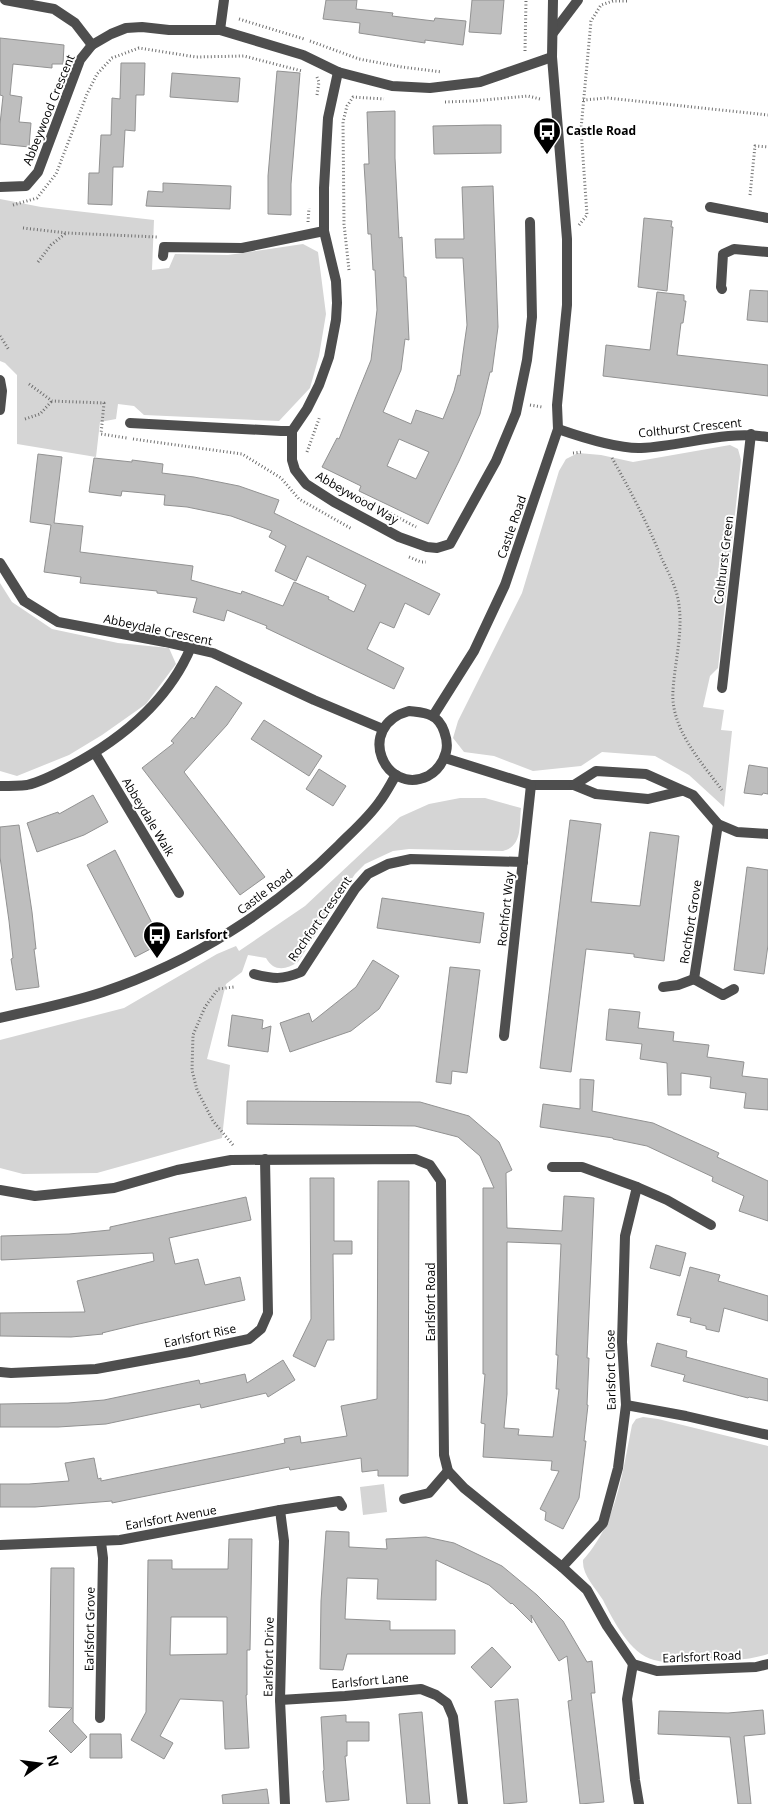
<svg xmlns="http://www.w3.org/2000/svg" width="768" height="1804" font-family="'Open Sans',sans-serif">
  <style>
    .green { fill: #d5d5d5 }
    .building { fill: #bebebe; stroke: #929292; fill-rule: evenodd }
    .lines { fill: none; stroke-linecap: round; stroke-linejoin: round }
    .path { stroke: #707070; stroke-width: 3; stroke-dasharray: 1 2.5; stroke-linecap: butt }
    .service { stroke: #4e4e4e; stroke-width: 10 }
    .minor { stroke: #4e4e4e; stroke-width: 10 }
    .tertiary { stroke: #4e4e4e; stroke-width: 10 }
    .labels { text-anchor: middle; stroke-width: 4; stroke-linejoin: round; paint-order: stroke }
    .street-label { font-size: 12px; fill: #000; stroke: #fff }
    .poi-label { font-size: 12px; font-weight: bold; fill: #000; stroke: #fff; text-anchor: start }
  </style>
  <rect width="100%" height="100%" fill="#fff"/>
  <g class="green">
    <polygon points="0,199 41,207 154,220 152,270 169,268 175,254 228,255 303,244 318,252 326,314 319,356 310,388 279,421 144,415 134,406 118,404 116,419 100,422 96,457 17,444 17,375 5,363 0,361"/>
    <polygon points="730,445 738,449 741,460 718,668 710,676 703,707 724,710 721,730 732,731 724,807 689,775 655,756 602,752 581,766 533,771 494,756 464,752 453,738 458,721 522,593 559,471 566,459 578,453 601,455 633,462"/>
    <polygon points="0,583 12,602 52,629 118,643 169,648 176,664 146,704 102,735 69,755 17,776 0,771"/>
    <path d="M460,798H485L521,808C519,825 523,846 503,851L409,849L393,851L365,864L355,874L298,962C286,970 274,972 266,958L248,955L242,972L226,984L207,1059L230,1065L222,1138L97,1173L23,1174L0,1168V1040L124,1008L217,954L236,946L239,951L305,906L400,817L429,804Z"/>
    <path d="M643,1417L658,1419L768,1446V1654C745,1661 730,1660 707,1661C689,1662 671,1664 654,1660C630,1654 613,1620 603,1600C595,1587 582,1575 583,1560C617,1522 622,1474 632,1425L636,1419Z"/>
    <polygon points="384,1484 387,1512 363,1515 360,1487"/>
  </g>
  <g class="building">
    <polygon points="326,0 357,0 356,9 393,13 392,16 434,21 435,18 466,21 463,45 425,40 425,43 359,33 360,23 323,19"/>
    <polygon points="472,0 504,0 501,34 469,32"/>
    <polygon points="0,38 64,45 63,64 52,64 52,68 13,64 10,95 22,97 19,122 31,123 29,147 0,144 0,124 3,96 0,95"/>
    <polygon points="121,63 145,63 144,95 136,95 135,131 125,130 123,167 113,167 112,205 88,204 89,173 99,173 101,135 111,135 112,98 120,99"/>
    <polygon points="277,71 300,73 291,184 291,215 268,214 268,176"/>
    <polygon points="172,73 240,78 238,102 170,97"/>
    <path d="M395,111V158L399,238L402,237L404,277H406L409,340L405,339L401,370L383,412L411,424L416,410L443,419L454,391L458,375L460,376L463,353L467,325L463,258H436L435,239H464L462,187L493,186L498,327L492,372H490L480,414L459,461L428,524L359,491L361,486L322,467L337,438L339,439L371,360L377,310L375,270H373L371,234H368L366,196L364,164H369L367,112ZM399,439L429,452L416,479L387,466Z"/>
    <polygon points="485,125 501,125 501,153 434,154 433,126"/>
    <polygon points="163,183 231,186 230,209 146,206 148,191 163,192"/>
    <polygon points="644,218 672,221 671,227 673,227 667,291 638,287"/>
    <polygon points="750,290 768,291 768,322 747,320"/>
    <polygon points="657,292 684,295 684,301 686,301 683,323 681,323 677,355 768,365 768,396 603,376 606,345 650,350"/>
    <polygon points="38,454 62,457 54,523 83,526 80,552 193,566 191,580 241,594 242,591 283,606 294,582 329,597 328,599 354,612 366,585 307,556 296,581 275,571 286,546 269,537 272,531 231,516 187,507 164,505 165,495 122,491 121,496 89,492 94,458 132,462 132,460 163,464 162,473 194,477 239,486 279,500 274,513 440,594 429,615 405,603 394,628 380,622 367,649 404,668 394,689 266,628 267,626 227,610 224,621 193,612 197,598 157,593 157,591 80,583 81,577 44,572 51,525 30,522"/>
    <polygon points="216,686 242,703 227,725 184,772 265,877 240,895 142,768 174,743 171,741 192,717 194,719"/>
    <polygon points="264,720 322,756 309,776 251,739"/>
    <polygon points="749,765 768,768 768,794 763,793 762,795 744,793"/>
    <polygon points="319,769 346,786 333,806 306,789"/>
    <polygon points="93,795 108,822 84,835 37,852 27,823 58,812 59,814"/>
    <polygon points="570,820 601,824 591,902 640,906 650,832 679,836 664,961 634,957 634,954 586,949 571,1072 540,1068"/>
    <polygon points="19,825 32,912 36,949 34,949 39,987 16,990 11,959 13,958 9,921 0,857 0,827"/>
    <polygon points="115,850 162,943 135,957 87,865"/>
    <polygon points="747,867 768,870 768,945 764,974 734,970"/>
    <polygon points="382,898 484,913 480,943 377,928"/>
    <polygon points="373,960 399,976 379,1009 351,1031 290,1052 280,1023 309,1013 312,1022 356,987"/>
    <polygon points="450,967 480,970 467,1073 452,1071 451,1084 436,1082"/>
    <polygon points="609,1009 640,1012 638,1028 674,1032 673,1041 709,1045 707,1057 744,1062 742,1076 768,1079 768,1110 744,1108 746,1093 710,1088 711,1077 681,1073 681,1095 668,1095 667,1063 640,1059 642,1044 606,1040"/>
    <polygon points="232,1015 263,1020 262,1029 271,1026 268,1052 228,1046"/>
    <polygon points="580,1079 594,1080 592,1111 653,1123 719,1153 717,1157 768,1181 768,1221 739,1211 744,1196 712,1181 713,1177 647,1146 613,1139 613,1138 540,1127 543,1104 580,1109"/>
    <path d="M247,1101L420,1102L469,1116L499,1142L512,1170L506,1173L507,1228L562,1231L564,1196L594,1198L587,1358H589L587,1405H588L584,1441H586L579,1498L563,1529L545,1520L546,1512L540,1509L559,1471L551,1470L552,1461L483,1457L485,1424L481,1423L485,1374H483V1188H494L480,1156L458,1137L415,1126L247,1124ZM507,1242L561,1244L556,1355H558L556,1389H559L553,1437L518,1435L519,1429L504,1428L507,1394Z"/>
    <polygon points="310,1178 334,1178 334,1241 352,1241 352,1254 333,1254 334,1340 327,1340 315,1367 293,1356 311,1319"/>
    <polygon points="378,1181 409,1181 408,1476 378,1476 378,1470 362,1472 361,1458 290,1470 289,1467 112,1503 112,1501 35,1507 0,1507 0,1484 29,1484 69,1481 65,1463 94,1458 98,1479 101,1478 101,1481 285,1443 284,1439 300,1436 301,1443 347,1436 341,1406 377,1399"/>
    <polygon points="246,1197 251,1220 169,1238 175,1264 198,1259 205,1285 240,1277 245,1300 139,1324 102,1333 103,1334 71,1337 0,1336 0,1313 85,1312 77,1281 154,1261 153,1253 1,1260 1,1236 69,1234 110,1230 110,1227"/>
    <polygon points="656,1245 686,1253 680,1276 650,1268"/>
    <polygon points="690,1267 720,1275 718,1281 768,1296 768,1321 724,1308 719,1332 706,1329 706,1326 690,1322 691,1318 677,1315"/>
    <polygon points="657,1343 687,1351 686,1357 768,1379 768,1401 749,1397 748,1398 683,1381 685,1375 651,1366"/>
    <polygon points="283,1360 295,1380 268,1397 266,1393 201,1408 200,1404 106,1424 58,1427 0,1427 0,1404 68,1403 104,1400 199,1380 200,1384 245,1374 247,1383"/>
    <polygon points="326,1531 349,1532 349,1547 387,1549 386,1539 426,1537 454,1543 502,1566 537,1595 563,1621 587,1662 592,1661 595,1693 591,1693 604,1802 580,1804 568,1701 572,1700 567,1656 559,1661 531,1615 532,1623 512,1603 511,1604 489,1585 436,1560 436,1600 377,1599 378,1579 347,1578 345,1619 390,1621 390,1630 455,1630 455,1654 347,1654 343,1670 320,1669 321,1601"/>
    <path d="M229,1539H252L250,1650H247V1695H246L249,1748L225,1749L223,1701L180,1699L160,1736L173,1743L164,1759L131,1740L146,1712L148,1560H172V1569H228ZM171,1617H227V1654L170,1655Z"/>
    <polygon points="51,1568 74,1568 73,1722 87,1737 71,1753 49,1731 72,1708 49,1707"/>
    <polygon points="492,1647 511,1667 491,1688 471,1667"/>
    <polygon points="518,1699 527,1802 504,1804 495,1701"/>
    <polygon points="763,1710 765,1734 744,1736 751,1804 738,1804 730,1737 658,1734 659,1711 728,1713"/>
    <polygon points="422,1712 430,1804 407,1804 399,1714"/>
    <polygon points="346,1715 346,1722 369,1722 369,1741 347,1741 347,1756 345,1756 349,1800 326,1802 323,1771 324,1770 321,1717"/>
    <polygon points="90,1734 121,1734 122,1758 90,1758"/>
    <polygon points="267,1789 269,1804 223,1804 222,1795"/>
  </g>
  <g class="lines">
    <g class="path">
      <polyline points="239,19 304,39"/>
      <polyline points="310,41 359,59 402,67 442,72"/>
      <polyline points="525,51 526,0"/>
      <polyline points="317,77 319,82 317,95"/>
      <polyline points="583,100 608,98 768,115"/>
      <polyline points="445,102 473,101 528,96 540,99"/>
      <polyline points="750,195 755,146 768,147"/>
      <polyline points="13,205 37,198 56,174 87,94 97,74 112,58 139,48 196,57 244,56 302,71"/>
      <polyline points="308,222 309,208"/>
      <polyline points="579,225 587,215 581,129 591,21 601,5 613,1 628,1"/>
      <polyline points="23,228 67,233 157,237"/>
      <polyline points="38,262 51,245 66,233"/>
      <polyline points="349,270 344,224 343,122 347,106 353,97 384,99"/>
      <polyline points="0,336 9,350"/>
      <polyline points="29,384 52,401 104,403 101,434 127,438"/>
      <polyline points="530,405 542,407"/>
      <polyline points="25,419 40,414 52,401"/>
      <polyline points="133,439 242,454 281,478 299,499 352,529"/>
      <polyline points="307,452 320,416"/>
      <polyline points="573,453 583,452"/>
      <path d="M612,458C630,490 647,522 661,557C667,570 675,584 678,599C684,629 675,660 673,690C670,728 701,762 722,790"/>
      <polyline points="335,484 416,527"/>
      <polyline points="409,557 421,562 426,562"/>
      <polyline points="233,1145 213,1121 197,1090 192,1070 193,1035 205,1007 218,989 234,987"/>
    </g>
    <g class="service">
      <polyline points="553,33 578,0"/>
      <polyline points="710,207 768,218"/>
    </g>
    <g class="minor">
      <polyline points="5,0 54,9 75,23 92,45"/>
      <polyline points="220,30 224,0"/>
      <polyline points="338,72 328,118 324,188 324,231 336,281 337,303 336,320 329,357 319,385 307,409 292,431 292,460 295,470 306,484 334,502 399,537 427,547 437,548 450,544 496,461 516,413 527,360 532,317 530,222"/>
      <polyline points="0,187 26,186 38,172 80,60 92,45 111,34 126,28 142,27 169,30 220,30 303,55 338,72 392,86 430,88 480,82 552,57"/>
      <polyline points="163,256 164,247 242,248 324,231"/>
      <polyline points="722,289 721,287 723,254 734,249 768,252"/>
      <polyline points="0,380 2,391 0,410"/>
      <polyline points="130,423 281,431 292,431"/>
      <path d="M558,429C581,437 617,449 641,448C685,446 724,430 768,437"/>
      <polyline points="0,563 24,601 58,622 165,642 213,653 314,700 383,729"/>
      <polyline points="722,688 751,434"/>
      <polyline points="95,753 179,893"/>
      <polyline points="445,758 531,785 574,785 596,794 648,799 682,791"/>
      <polyline points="574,785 596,771 646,774 693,795 718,824 737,832 768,834"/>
      <path d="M0,786C9,786 18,786 27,785C40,782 56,774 69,767C120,740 168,702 191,647"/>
      <polyline points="718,824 694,979 723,995 734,989"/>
      <path d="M254,974C274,979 282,980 301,972L355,889L368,874L388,864L411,859L523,862"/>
      <polyline points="663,987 678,985 694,979"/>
      <polyline points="504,1036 531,785"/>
      <polyline points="552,1167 582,1167 637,1187 667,1200 711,1225"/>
      <polyline points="0,1190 35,1196 114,1188 177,1170 231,1160 415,1159 430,1165 441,1181 444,1455 448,1471 464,1488 562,1567 587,1590 607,1626 633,1664 657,1671 756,1667 768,1664"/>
      <polyline points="0,1372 11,1373 96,1369 189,1352 249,1339 261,1329 268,1313 265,1159"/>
      <polyline points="626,1405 686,1416 768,1435"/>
      <polyline points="404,1499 429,1493 448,1471"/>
      <polyline points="280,1510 284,1541 280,1700 285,1804"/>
      <polyline points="0,1545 120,1540 280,1510 339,1501 342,1506"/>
      <polyline points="562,1567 603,1523 618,1468 626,1405 622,1342 625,1236 637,1187"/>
      <polyline points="633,1664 627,1699 635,1780 639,1804"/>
      <polyline points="280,1700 345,1696 421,1689 436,1695 447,1703 453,1717 463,1804"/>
      <polyline points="100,1718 103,1558 101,1542"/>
    </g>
    <g class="tertiary">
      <path d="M409,711C417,712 425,712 432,716C443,721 449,741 446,752C443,763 437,771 428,776C385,797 354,726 409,711Z"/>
      <polyline points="433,716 474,651 505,585 558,429 557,405 567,305 567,239 552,57 553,0"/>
      <path d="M0,1018C34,1010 70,1003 103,992C192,962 273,911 339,845C353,831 369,817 380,801C386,793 391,783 396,775"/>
    </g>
  </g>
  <defs>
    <g id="bus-pin" transform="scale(1.4375)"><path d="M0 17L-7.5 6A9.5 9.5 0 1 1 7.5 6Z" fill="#000" stroke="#fff"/><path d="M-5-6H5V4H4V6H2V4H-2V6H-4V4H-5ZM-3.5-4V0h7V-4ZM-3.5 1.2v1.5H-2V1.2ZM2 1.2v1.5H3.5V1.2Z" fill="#fff"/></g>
  </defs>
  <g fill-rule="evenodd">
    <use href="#bus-pin" x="547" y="131"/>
    <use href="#bus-pin" x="157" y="935"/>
  </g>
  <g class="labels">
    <g class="street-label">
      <text transform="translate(49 110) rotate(-68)" y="4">Abbeywood Crescent</text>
      <text transform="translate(690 428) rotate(-6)" y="4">Colthurst Crescent</text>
      <text transform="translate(357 498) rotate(30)" y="4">Abbeywood Way</text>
      <text transform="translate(512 527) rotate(-71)" y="4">Castle Road</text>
      <text transform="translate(724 560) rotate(-83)" y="4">Colthurst Green</text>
      <text transform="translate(158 630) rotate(12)" y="4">Abbeydale Crescent</text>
      <text transform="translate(148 817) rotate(59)" y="4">Abbeydale Walk</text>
      <text transform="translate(265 892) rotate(-37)" y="4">Castle Road</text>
      <text transform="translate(506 909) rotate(-84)" y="4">Rochfort Way</text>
      <text transform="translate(320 919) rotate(-55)" y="4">Rochfort Crescent</text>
      <text transform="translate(691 922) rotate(-81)" y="4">Rochfort Grove</text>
      <text transform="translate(431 1302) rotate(-90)" y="4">Earlsfort Road</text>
      <text transform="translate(200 1336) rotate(-12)" y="4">Earlsfort Rise</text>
      <text transform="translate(611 1370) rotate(-91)" y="4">Earlsfort Close</text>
      <text transform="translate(171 1518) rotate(-10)" y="4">Earlsfort Avenue</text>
      <text transform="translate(90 1629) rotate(-89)" y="4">Earlsfort Grove</text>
      <text transform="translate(269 1657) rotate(-89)" y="4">Earlsfort Drive</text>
      <text transform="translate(702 1657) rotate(-2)" y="4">Earlsfort Road</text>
      <text transform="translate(370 1681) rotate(-5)" y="4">Earlsfort Lane</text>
    </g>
    <g class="poi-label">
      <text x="566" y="135">Castle Road</text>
      <text x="176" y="939">Earlsfort</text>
    </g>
  </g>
  <g transform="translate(40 1764) rotate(76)" stroke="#ffffff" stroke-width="4" paint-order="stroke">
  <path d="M0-4L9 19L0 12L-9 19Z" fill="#000000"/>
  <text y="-8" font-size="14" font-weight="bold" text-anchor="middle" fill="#000000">N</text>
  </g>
</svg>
